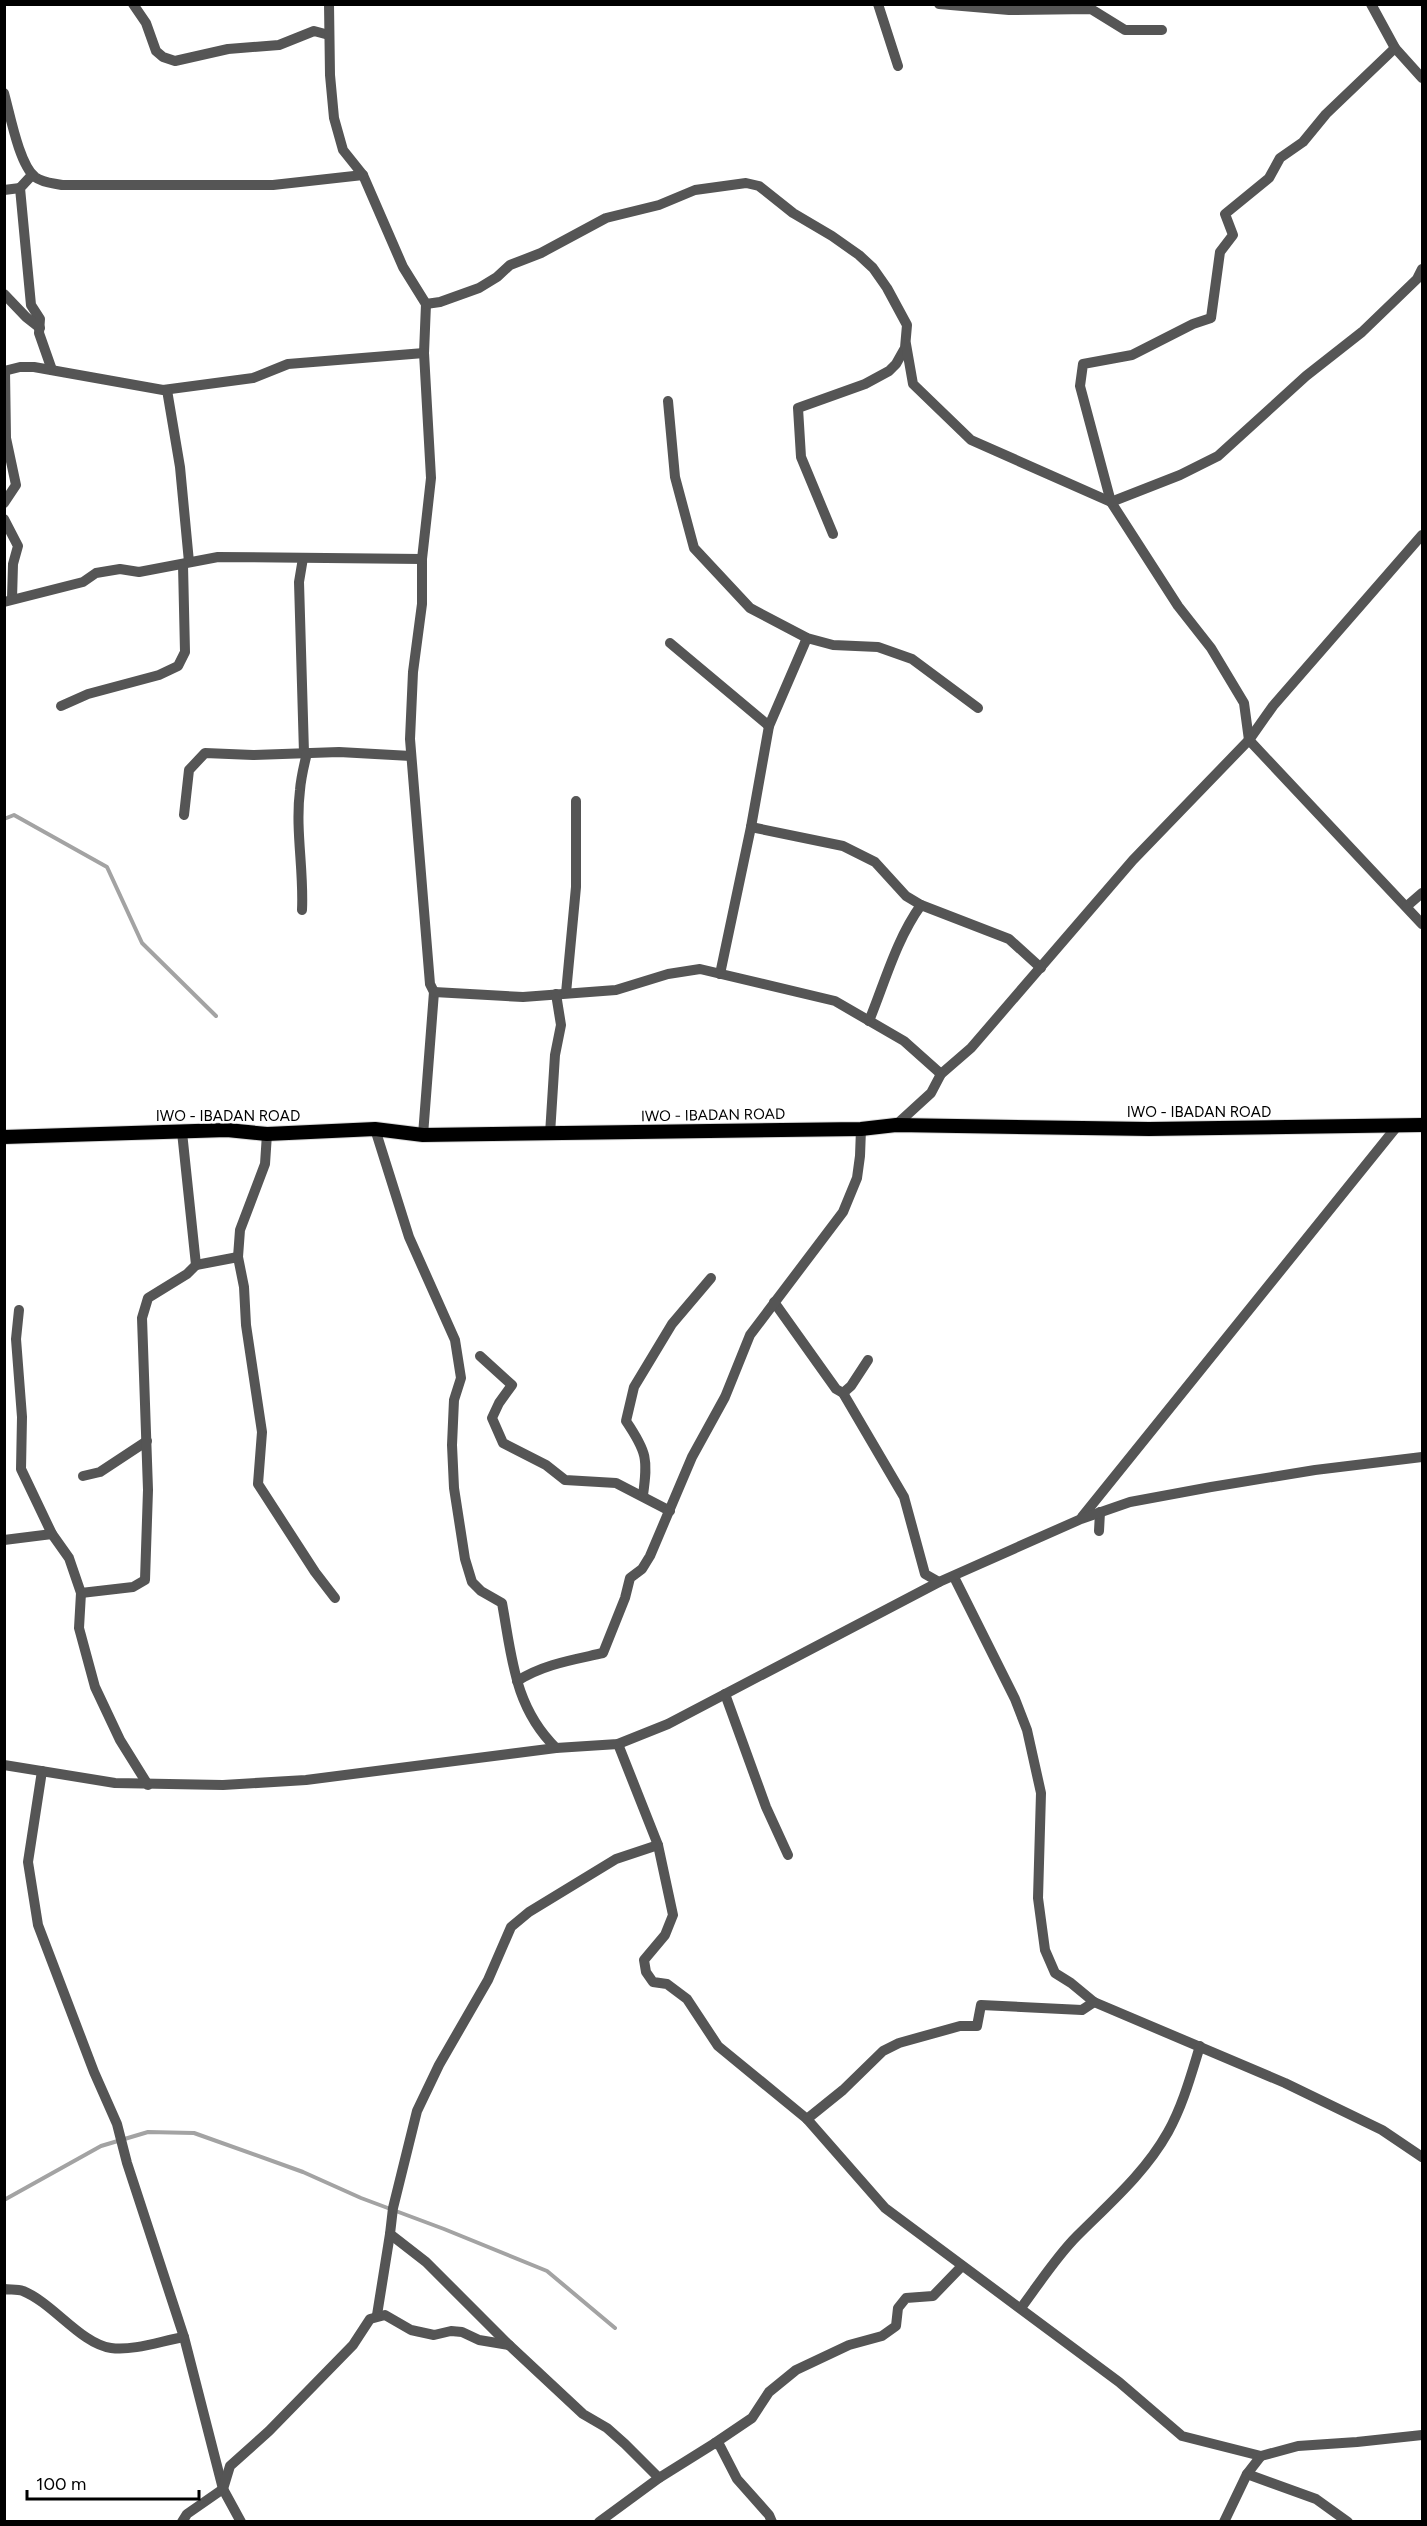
<svg xmlns="http://www.w3.org/2000/svg" width="1427" height="2526" font-family="Figtree,sans-serif">
  <style>
    .lines { fill: none; stroke-linecap: round; stroke-linejoin: round }
    .stream { stroke: #a3a3a3; stroke-width: 4 }
    .major-casing { stroke: #dbdbdb; stroke-width: 16 }
    .minor { stroke: #555; stroke-width: 10 }
    .major { stroke: #000; stroke-width: 14 }
    .labels { text-anchor: middle; stroke-width: 5; stroke-linejoin: round; paint-order: stroke }
    .street-label { font-size: 15px; fill: #000; stroke: #fff }
  </style>
  <rect width="100%" height="100%" fill="#fff"/>
  <g class="lines">
    <g class="stream">
      <polyline points="4,819 14,815 107,867 142,943 216,1016"/>
      <polyline points="4,2200 101,2146 148,2132 194,2133 303,2172 361,2198 444,2229 547,2271 615,2328"/>
    </g>
    <g class="major-casing">
      <polyline id="major" points="4,1137 227,1130 267,1134 375,1129 423,1135 861,1129 896,1125 1149,1129 1422,1125"/>
    </g>
    <g class="minor">
      <polyline points="133,4 146,23 156,51 163,57 175,61 228,49 279,45 314,31 329,35"/>
      <polyline points="329,4 330,75 334,118 343,150 363,175 403,267 426,304 424,353 431,478 422,559 422,604 413,672 410,739 430,984 434,992 423,1135"/>
      <polyline points="878,4 898,66"/>
      <polyline points="939,4 1009,10 1091,9 1125,30 1162,30"/>
      <polyline points="1371,4 1395,48 1422,78"/>
      <polyline points="1395,48 1326,114 1303,142 1280,158 1269,178 1225,214 1233,235 1220,252 1211,318 1193,324 1132,355 1083,364 1080,386 1111,502 1178,606 1211,648 1244,703 1249,740 1422,924"/>
      <path d="M4,93C10,114 19,164 35,177C43,183 53,183 62,185H273L363,175"/>
      <polyline points="32,175 20,188 31,305 40,319 39,333 52,370"/>
      <polyline points="4,190 20,188"/>
      <polyline points="4,294 26,317 40,328"/>
      <polyline points="426,304 440,302 479,288 497,277 510,265 541,253 606,218 659,205 695,190 746,183 759,186 793,213 832,236 859,255 873,268 887,288 907,325 905,348 896,364 889,371 865,384 798,408 801,457 833,534"/>
      <polyline points="906,344 913,384 971,440 1111,502 1180,475 1218,456 1306,376 1362,332 1417,279 1422,269"/>
      <polyline points="4,371 20,367 34,367 163,390 253,378 288,364 424,353"/>
      <polyline points="167,390 180,467 189,562"/>
      <polyline points="668,401 675,477 694,548 750,608 807,638 833,645 878,647 912,659 978,708"/>
      <polyline points="4,503 16,485 6,438 5,371"/>
      <polyline points="4,519 18,546 13,564 12,599"/>
      <polyline points="303,558 299,582 304,753"/>
      <polyline points="4,602 83,582 96,573 120,569 139,572 218,557 422,559"/>
      <polyline points="670,643 769,726"/>
      <polyline points="61,706 88,694 159,675 178,666 185,652 183,565"/>
      <polyline points="184,815 189,770 205,753 253,755 339,752 411,756"/>
      <polyline points="751,827 843,846 875,862 906,896 921,905 1009,939 1041,968"/>
      <polyline points="1407,906 1422,893"/>
      <path d="M302,910C304,870 295,830 300,790C301,777 304,765 307,753"/>
      <polyline points="720,974 751,827 769,726 807,638"/>
      <polyline points="434,992 523,997 616,990 668,974 700,969 835,1001 904,1041 941,1074"/>
      <polyline points="566,993 576,887 576,801"/>
      <path d="M869,1021C885,982 896,940 921,905"/>
      <polyline points="896,1125 931,1093 941,1074 971,1048 1133,860 1249,740 1273,706 1422,535"/>
      <path d="M375,1129L409,1237L455,1340L461,1378L454,1400L452,1445L454,1488L465,1559L472,1582L481,1591L502,1603C512,1657 514,1707 556,1748"/>
      <polyline points="267,1134 265,1164 240,1230 238,1257 244,1287 246,1325 262,1432 258,1484 315,1572 335,1598"/>
      <polyline points="550,1134 555,1055 561,1025 556,994"/>
      <polyline points="196,1265 238,1257"/>
      <polyline points="774,1302 836,1389 843,1393 904,1497 925,1574 939,1582"/>
      <polyline points="19,1310 16,1339 22,1417 21,1469 52,1534 69,1558 81,1593 79,1628 95,1687 120,1740 148,1785"/>
      <polyline points="480,1356 512,1385 499,1403 492,1418 503,1443 546,1465 565,1480 616,1483 670,1511"/>
      <polyline points="843,1393 851,1386 868,1360"/>
      <polyline points="83,1476 100,1472 147,1441"/>
      <path d="M643,1495C648,1459 647,1452 626,1421L634,1387L672,1324L711,1278"/>
      <polyline points="1082,1517 1398,1125"/>
      <polyline points="1099,1531 1100,1512"/>
      <polyline points="4,1540 52,1534"/>
      <polyline points="954,1577 1015,1699 1027,1730 1041,1793 1038,1898 1045,1950 1055,1973 1071,1983 1094,2002 1285,2083 1382,2130 1422,2157"/>
      <polyline points="81,1593 133,1587 145,1580 148,1490 142,1318 148,1298 187,1274 196,1265 182,1132"/>
      <path d="M517,1681C544,1664 572,1660 603,1653L625,1598L630,1578L642,1569L650,1556L692,1457L725,1397L750,1335L843,1212L857,1178L860,1156L861,1129"/>
      <polyline points="725,1694 766,1807 788,1855"/>
      <polyline points="618,1744 658,1845 673,1915 665,1935 644,1960 646,1972 653,1982 667,1984 687,1999 718,2046 807,2119 885,2208 1119,2382 1182,2436 1261,2456 1247,2474 1224,2522"/>
      <polyline points="4,1765 115,1783 223,1785 306,1780 556,1748 618,1744 668,1724 939,1582 1081,1519 1130,1502 1211,1487 1315,1470 1422,1457"/>
      <polyline points="42,1771 28,1862 38,1925 94,2072 117,2124 127,2163 184,2337 223,2489 241,2522"/>
      <polyline points="658,1845 616,1859 529,1912 511,1927 488,1980 439,2065 417,2111 393,2208 390,2234 426,2262 509,2345 583,2414 607,2428 625,2444 659,2478"/>
      <polyline points="807,2119 843,2090 883,2051 899,2043 960,2026 977,2026 981,2005 1082,2010 1094,2002"/>
      <path d="M4,2289C10,2290 17,2289 23,2291C53,2303 81,2344 111,2348C134,2351 161,2341 184,2337"/>
      <path d="M1021,2308C1039,2284 1056,2257 1077,2236C1110,2203 1145,2173 1168,2132C1183,2105 1191,2075 1200,2046"/>
      <polyline points="377,2315 390,2234"/>
      <polyline points="715,2443 752,2418 769,2392 796,2370 849,2345 882,2336 896,2326 898,2308 906,2298 933,2296 962,2266"/>
      <polyline points="1261,2456 1298,2446 1357,2442 1422,2435"/>
      <polyline points="1247,2474 1316,2499 1348,2522"/>
      <polyline points="182,2522 187,2514 223,2489 230,2466 269,2431 353,2345 370,2319 385,2315 411,2330 434,2335 451,2331 462,2332 479,2340 509,2345"/>
      <polyline points="599,2522 659,2478 715,2443 720,2446 737,2479 769,2515 772,2522"/>
    </g>
    <use href="#major" class="major"/>
  </g>
  <g class="labels">
    <g class="street-label">
      <text x="1199" y="1117">IWO - IBADAN ROAD</text>
      <text transform="translate(713 1115) rotate(-1)" y="5">IWO - IBADAN ROAD</text>
      <text x="228" y="1121">IWO - IBADAN ROAD</text>
    </g>
  </g>
  <rect width="1427" height="2526" fill="none" stroke="#000000" stroke-width="12"/>
  <path d="M27 2490v9h172v-9" fill="none" stroke="#000000" stroke-width="3"/>
  <text x="36" y="2490" font-size="18" fill="#000000" stroke="#ffffff" stroke-width="4.5" paint-order="stroke">100 m</text>
</svg>
